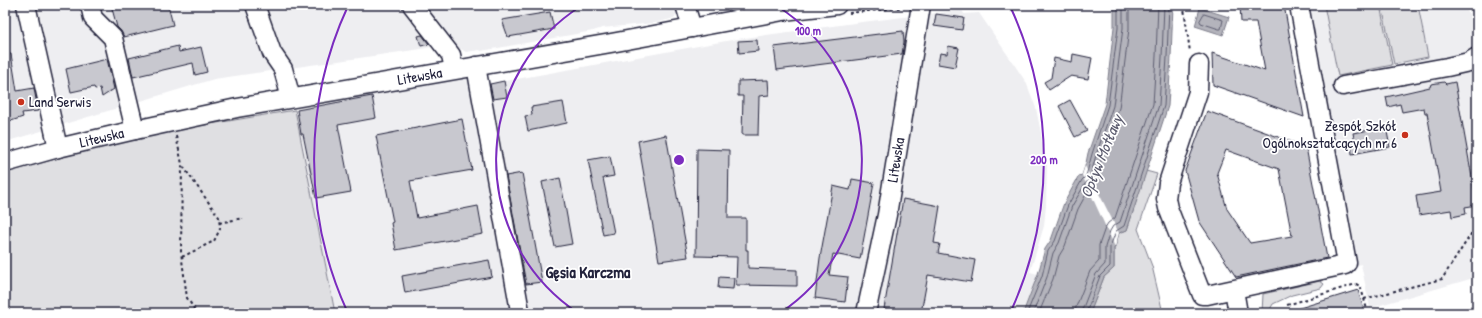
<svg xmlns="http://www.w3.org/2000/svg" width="1482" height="318" font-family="'Patrick Hand',sans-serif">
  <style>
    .built { fill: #eeeef1 }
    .green { fill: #dfdfe2; stroke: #80808e }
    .water { fill: #b4b4bc; stroke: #7a7a88 }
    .pier { fill: #fff }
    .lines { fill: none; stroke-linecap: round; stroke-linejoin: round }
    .shore { stroke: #5c5c6f; stroke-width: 1 }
    .building { fill: #c8c8cf; stroke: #22223b; fill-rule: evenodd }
    .minor-casing { stroke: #22223b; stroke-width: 21 }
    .path { stroke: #22223b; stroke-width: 2; stroke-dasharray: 3 3; stroke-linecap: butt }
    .minor { stroke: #fff; stroke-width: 18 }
    .ring { fill: none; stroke: #7b2cbf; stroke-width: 2 }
    .poi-dot { fill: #c8321e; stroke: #fff; stroke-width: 1.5 }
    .labels { text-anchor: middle; stroke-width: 3.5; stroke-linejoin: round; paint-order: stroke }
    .street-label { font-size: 15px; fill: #22223b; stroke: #fff }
    .poi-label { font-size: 15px; fill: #22223b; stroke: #fff; text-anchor: start }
    .water-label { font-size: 16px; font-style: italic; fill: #5c5c6f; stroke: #fff }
    .neighbourhood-label { font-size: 16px; font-weight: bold; fill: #22223b; stroke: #fff }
    .centre { fill: #7b2cbf; stroke: #fff; stroke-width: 2 }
    .ring-label { font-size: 12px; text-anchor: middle; font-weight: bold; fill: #7b2cbf; stroke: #fff; stroke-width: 3.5; stroke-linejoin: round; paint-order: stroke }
  </style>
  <rect width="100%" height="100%" fill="#fff"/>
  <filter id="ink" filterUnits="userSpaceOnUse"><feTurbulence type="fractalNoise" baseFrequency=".025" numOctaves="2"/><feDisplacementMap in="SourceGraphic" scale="8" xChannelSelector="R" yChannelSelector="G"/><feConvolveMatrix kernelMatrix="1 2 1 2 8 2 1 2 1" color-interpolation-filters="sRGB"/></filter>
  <g filter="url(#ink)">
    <g class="built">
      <polygon points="5,5 678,5 675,18 655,23 602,28 593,31 481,51 480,50 466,52 451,43 421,49 214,79 5,142"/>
      <polygon points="1309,5 1461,5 1477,22 1477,277 1370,308 1361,264 1358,265"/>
      <polygon points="962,10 964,14 979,13 1026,82 1036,108 1047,163 1046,206 1044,226 1030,272 1038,274 1023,313 335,313 295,110 469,77 471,87 473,87 737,39 862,22"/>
    </g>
    <g class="green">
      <polygon points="1324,5 1380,5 1392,65 1338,76"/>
      <polygon points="1389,5 1418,5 1428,57 1394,64 1382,6"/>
      <polygon points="295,110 335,313 5,313 5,173 138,136"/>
      <polygon points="1146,171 1157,174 1138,229 1152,266 1163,313 1090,313 1104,277 1114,268 1114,248 1115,247 1119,233 1127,230"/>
      <polygon points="1320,281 1324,284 1321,288 1292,295 1273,304 1268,313 1262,313 1263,294"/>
    </g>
    <g class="water">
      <polygon points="1114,5 1173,5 1171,57 1168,106 1127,230 1119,233 1115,247 1114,248 1114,268 1104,277 1090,313 1023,313 1038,274 1045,249 1051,240 1064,203 1079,176 1082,175 1086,163 1088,153 1105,104 1114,27"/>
      <polygon points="1200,8 1229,17 1223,35 1195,26"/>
    </g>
    <polygon class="pier" points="1085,166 1119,233 1115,247 1082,175"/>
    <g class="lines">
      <g class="shore">
        <polygon points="1204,14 1223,20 1221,29 1219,29 1201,23 1200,21"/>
        <polyline points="1027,313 1042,276 1048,251 1055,241 1068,205 1082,180 1086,176 1092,154 1108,105 1118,28 1118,5"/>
        <polyline points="1033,313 1047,277 1053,253 1059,243 1072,206 1085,184 1090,178 1096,155 1113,106 1123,28 1123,5"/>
        <polyline points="1039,313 1053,279 1059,256 1065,246 1078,209 1089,189 1096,180 1102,157 1119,108 1129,29 1129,5"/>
        <polyline points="1075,313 1076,307 1090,271 1099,261 1099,245 1105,228 1108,223 1115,218 1153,104 1156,56 1158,5"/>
        <polyline points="1081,313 1096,274 1105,264 1105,247 1110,231 1113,226 1120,222 1159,105 1162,57 1164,5"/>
        <polyline points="1086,313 1100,276 1110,266 1110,247 1116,231 1124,226 1164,106 1167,57 1169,5"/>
      </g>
    </g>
    <g class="building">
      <polygon points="111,5 168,5 173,25 124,37 121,31 117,27"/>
      <polygon points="1240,5 1284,5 1304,117 1213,85 1212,53 1265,71 1256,22 1241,22"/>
      <polygon points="550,12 554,29 508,37 502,20"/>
      <polygon points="936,14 964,18 962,30 934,26"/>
      <polygon points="903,31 904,42 902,54 777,70 774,47"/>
      <polygon points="422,35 429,44 421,46 418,36"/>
      <polygon points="757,40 758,51 739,53 738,41"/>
      <polygon points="178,46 179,52 201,47 207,72 195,75 193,63 133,77 129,58"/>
      <polygon points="948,46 959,48 955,67 938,64 940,53 947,54"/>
      <polygon points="5,54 11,54 17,91 34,88 38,111 22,113 23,117 11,121 7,116 5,117"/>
      <polygon points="1073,54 1092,58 1088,79 1071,76 1049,90 1044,82 1051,78 1054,58 1072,62"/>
      <polygon points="107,59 114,89 102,97 100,88 95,89 94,87 71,92 66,69"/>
      <polygon points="768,80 769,95 759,96 758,135 742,135 743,96 738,96 738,81"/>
      <polygon points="504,81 507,97 493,99 490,84"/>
      <polygon points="1444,82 1446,84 1455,82 1475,194 1477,193 1477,205 1465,207 1466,214 1452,217 1451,210 1419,215 1416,196 1441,192 1427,113 1425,113 1424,108 1402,112 1400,104 1388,107 1386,97 1430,87 1431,84"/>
      <polygon points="372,96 376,118 338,125 351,192 316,198 303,134 301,134 297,110"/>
      <polygon points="1070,100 1087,131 1075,137 1059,106"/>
      <polygon points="563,102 567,123 528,131 525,116 532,115 531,107"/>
      <path d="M1207,111L1306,147L1327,258L1236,277L1199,221L1185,171ZM1226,150L1279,169L1292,236L1250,243L1227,209L1217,173Z"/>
      <polygon points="462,119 472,170 410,181 417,218 478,206 483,234 396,250 391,223 393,222 376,136"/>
      <polygon points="1386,127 1390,147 1352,154 1351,144 1355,143 1353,133"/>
      <polygon points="666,135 688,257 659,261 638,141"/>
      <polygon points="697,149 729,150 728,218 746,218 746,250 748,250 748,268 797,270 797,286 736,285 737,257 696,256"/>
      <polygon points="610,156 614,176 603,178 614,233 603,235 588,160"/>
      <polygon points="522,173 542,282 526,284 506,176"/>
      <polygon points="560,178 572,244 555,247 542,182"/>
      <polygon points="852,179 874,183 860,259 833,254 829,275 848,277 845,302 815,298 820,258 833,186 850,190"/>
      <polygon points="903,199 940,206 934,243 940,244 938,253 975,260 971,282 928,275 921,313 911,313 884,309"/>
      <polygon points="489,260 492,277 405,293 402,276"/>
      <polygon points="719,277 734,278 733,289 718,288"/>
      <polygon points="1358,290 1365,313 1290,313 1290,311"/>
    </g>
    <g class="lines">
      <g class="minor-casing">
        <g id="minor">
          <polyline points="26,5 58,148"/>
          <polyline points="90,5 93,18 113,38 135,130"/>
          <polyline points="255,5 272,53 283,69 291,98"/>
          <polyline points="412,5 451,55 454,69"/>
          <polyline points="685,5 692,28"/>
          <polyline points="1199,64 1198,92 1168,183 1166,199 1168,208 1202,295 1207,295 1345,265 1347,263 1299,5"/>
          <polyline points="476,66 520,311"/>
          <polyline points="1343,86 1447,67 1469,62 1477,57"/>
          <path id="s1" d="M5,163L58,148L135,130L237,108L611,43L783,11L837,5"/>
          <polyline points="1234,290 1238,313"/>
          <path id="s2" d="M866,313L887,215L921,5"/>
        </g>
      </g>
      <g class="path">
        <polyline points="1185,5 1184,8 1190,52"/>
        <polyline points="1467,5 1477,17"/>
        <polyline points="849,13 906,7"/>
        <polyline points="176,136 182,164 181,252 187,298 197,313"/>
        <polyline points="219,223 243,218"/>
        <polyline points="182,257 214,241 220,229 219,217 182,165"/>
        <polyline points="1364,299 1442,279 1477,225"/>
        <polyline points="1287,305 1356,284 1360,286 1361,288 1368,313"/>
        <polyline points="1460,313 1477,305"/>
      </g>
      <use href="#minor" class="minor"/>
    </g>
  </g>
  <g class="ring">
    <path d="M578 313A183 183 0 0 1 581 6M777 6A183 183 0 0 1 780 313"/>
    <path d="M347 311A365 365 0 0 1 348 6M1010 6A365 365 0 0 1 1011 311"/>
  </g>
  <g class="poi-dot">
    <circle cx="21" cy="102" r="4"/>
    <circle cx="1405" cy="135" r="4"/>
  </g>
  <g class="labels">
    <g class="street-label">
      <text dy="5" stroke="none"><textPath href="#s1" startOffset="424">Litewska</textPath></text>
      <text dy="5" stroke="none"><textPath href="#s1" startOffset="100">Litewska</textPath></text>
      <text dy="5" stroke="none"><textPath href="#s2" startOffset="156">Litewska</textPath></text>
    </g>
    <g class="poi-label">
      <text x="29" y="107">Land Serwis</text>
      <text x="1397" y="131" text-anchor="end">Zespół Szkół<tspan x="1397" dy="17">Ogólnokształcących nr 6</tspan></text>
    </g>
    <g class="water-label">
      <text transform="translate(1101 156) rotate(-68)" y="6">Opływ Motławy</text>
    </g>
    <g class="neighbourhood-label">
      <text x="588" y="278">Gęsia Karczma</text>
    </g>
  </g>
  <circle cx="679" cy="160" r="6" class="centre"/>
  <g class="ring-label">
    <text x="808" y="35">100 m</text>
    <text x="1044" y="164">200 m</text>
  </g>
  <rect width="1482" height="318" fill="none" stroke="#fff" stroke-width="20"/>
  <rect x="10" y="10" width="1462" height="298" fill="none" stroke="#22223b" stroke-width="1.5" filter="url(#ink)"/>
</svg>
